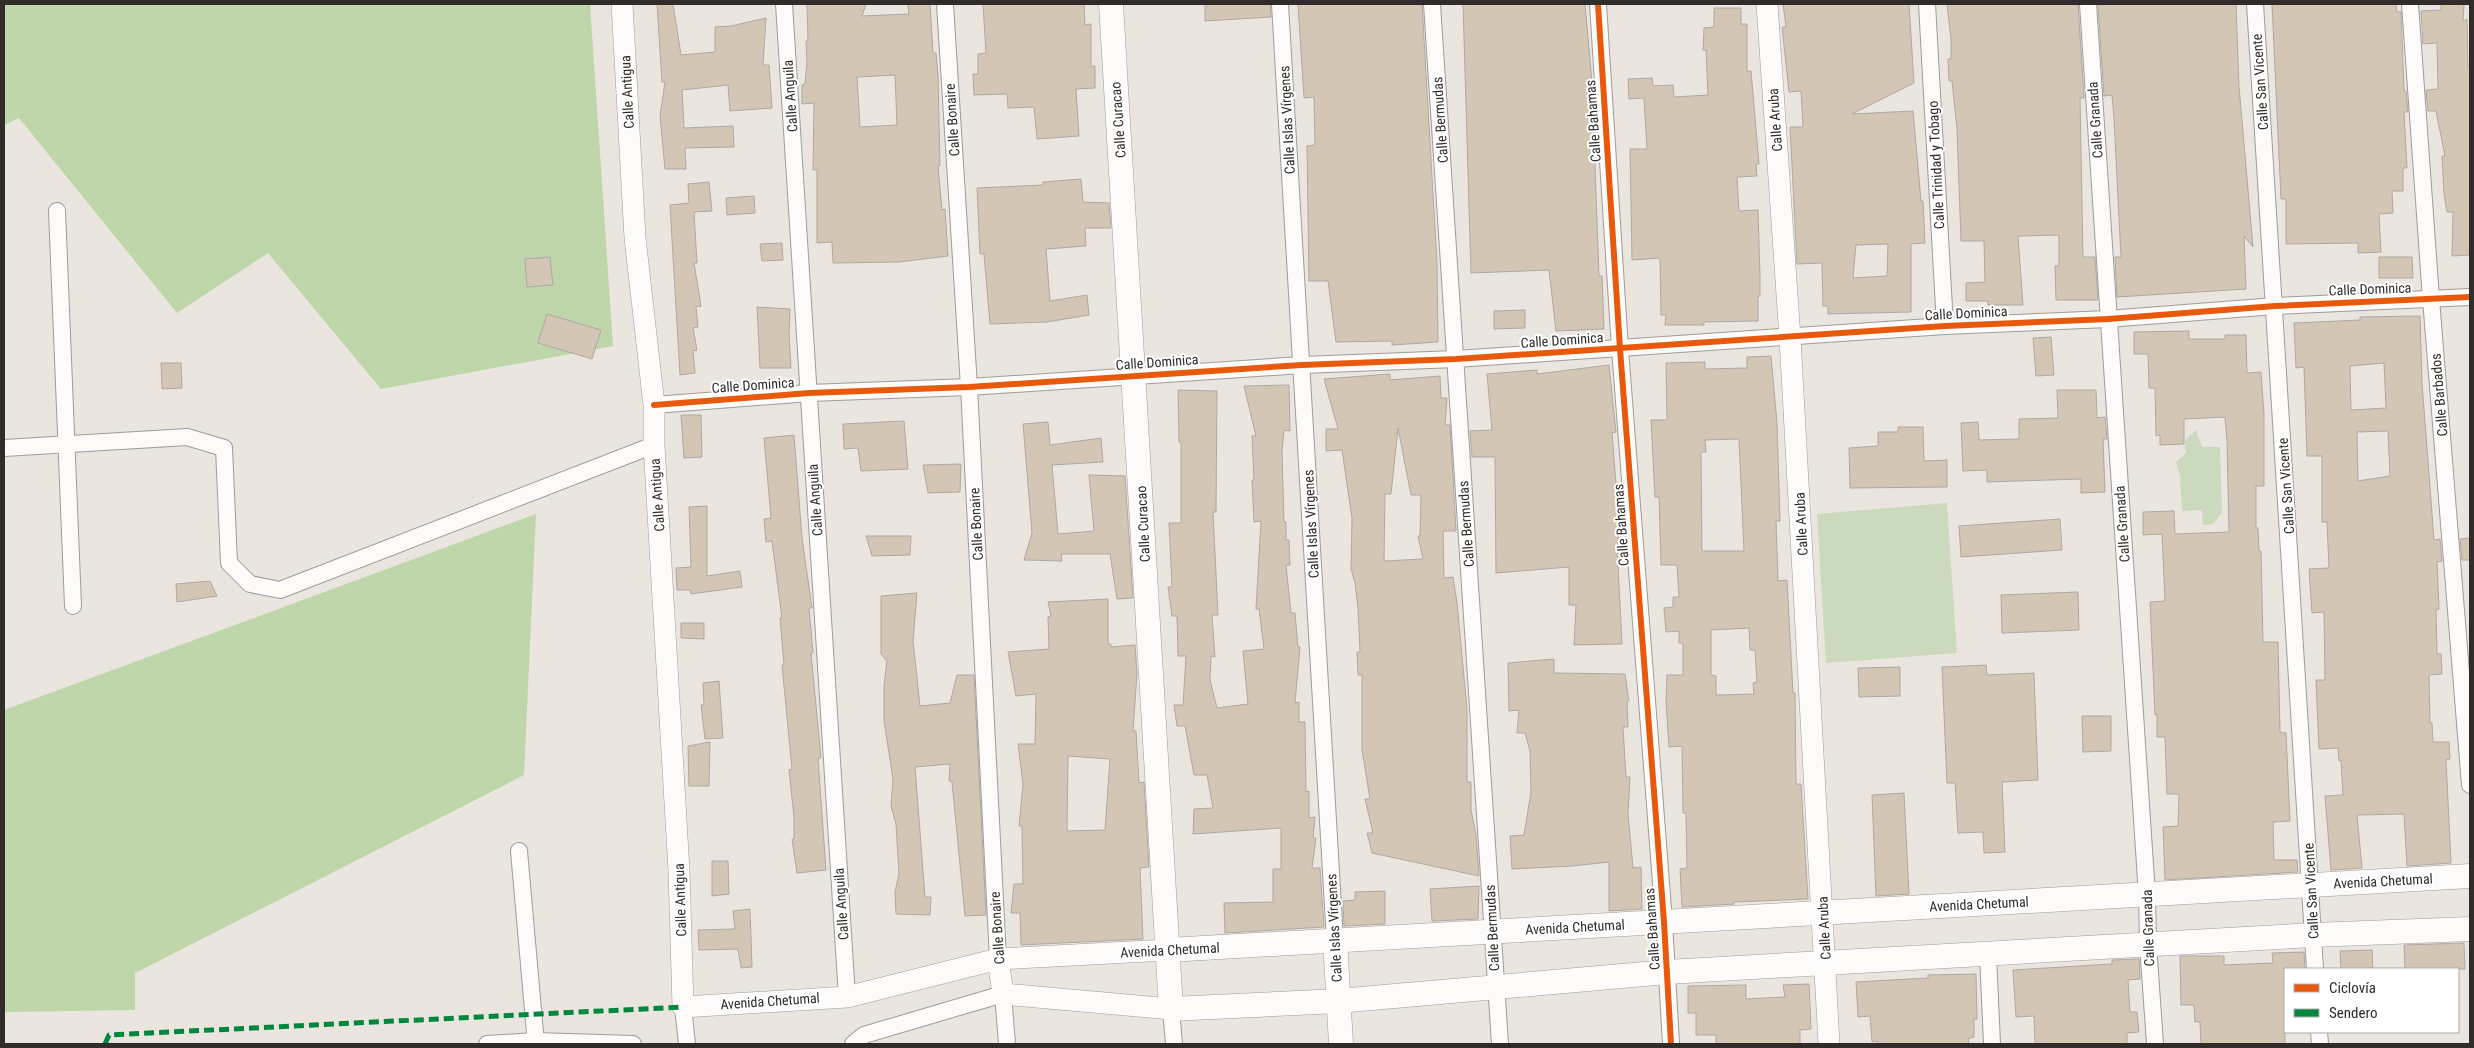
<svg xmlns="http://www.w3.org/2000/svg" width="2474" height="1048" font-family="'Roboto Condensed',sans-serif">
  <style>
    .green { fill: #cbd9bd }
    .forest { fill: #bed6aa }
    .building { fill: #d4c6b5; stroke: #ada9a5; fill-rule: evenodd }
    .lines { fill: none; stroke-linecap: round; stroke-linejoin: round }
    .minor-casing { stroke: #9f9c98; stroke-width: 18 }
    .tertiary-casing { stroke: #9f9c98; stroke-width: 22 }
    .secondary-casing { stroke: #9f9c98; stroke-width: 25 }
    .minor { stroke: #fcfbfa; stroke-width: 16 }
    .tertiary { stroke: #fcfbfa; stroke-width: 21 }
    .secondary { stroke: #fcfbfa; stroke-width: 24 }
    .quiet { stroke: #00873e; stroke-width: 5; stroke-dasharray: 10 5; stroke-linecap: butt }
    .cycleway-casing { stroke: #fff; stroke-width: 9 }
    .cycleway { stroke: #e8590c; stroke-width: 6 }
    .labels { text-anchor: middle; stroke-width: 4; stroke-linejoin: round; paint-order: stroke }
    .street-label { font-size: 14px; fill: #2f2c29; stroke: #fff }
  </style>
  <rect width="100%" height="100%" fill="#eae5df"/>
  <g class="green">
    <polygon points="2196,430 2202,447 2220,447 2222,512 2213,524 2203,525 2202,510 2182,511 2180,475 2176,462 2186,453 2185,441"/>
    <polygon points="1947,503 1957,653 1826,663 1817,514"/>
  </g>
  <g class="forest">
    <polygon points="4,4 590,4 613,346 381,389 268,253 177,313 19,118 4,125"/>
    <polygon points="536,514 524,775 135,973 135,1010 4,1012 4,710"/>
  </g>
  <g class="building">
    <polygon points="657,4 673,4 681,55 715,52 715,27 731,26 766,18 763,65 769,65 772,108 730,111 728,85 682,90 684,128 733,126 734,147 685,148 686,169 665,169 660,116 665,82 662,82"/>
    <path d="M807,4H866L862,16L909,14L908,4H930L933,53H936L938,75L940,166H938L942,210L945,209L948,256L899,262L833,263L832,242L817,243V170H813L814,103L802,104V85L805,84L807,63L806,41H808ZM895,75L897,125L860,127L857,77Z"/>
    <polygon points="983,4 1084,4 1085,25 1091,24 1091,66 1095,66 1095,88 1076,89 1079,136 1037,139 1034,107 1008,108 1007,94 974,95 973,74 978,74 978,54 986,53"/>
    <polygon points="1205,4 1270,4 1271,17 1205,21"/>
    <polygon points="1298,4 1422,4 1437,263 1438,342 1392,345 1392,341 1336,342 1328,281 1309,281 1307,146 1315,145 1314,97 1304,98"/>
    <polygon points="1463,4 1585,4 1592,82 1599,276 1602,276 1604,329 1556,331 1549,270 1471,273"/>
    <path d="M1783,4H1909L1914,83L1852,114L1913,111L1921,201H1923L1925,243L1911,244V312L1828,314V306H1823L1822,263L1797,264L1790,127H1803L1801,91L1789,92L1782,27H1786ZM1888,244L1887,276L1853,278L1856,245Z"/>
    <polygon points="1947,4 2078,4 2084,98 2080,98 2083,257 2095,257 2098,300 2056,300 2055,266 2059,266 2059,235 2018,236 2023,305 1988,305 1988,301 1966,301 1966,283 1985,282 1984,241 1961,241 1957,129 1952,81 1949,81 1948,59 1951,59 1951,39"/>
    <polygon points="2098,4 2236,4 2239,87 2253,247 2244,236 2246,289 2117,297 2115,257 2121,257 2114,119 2112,95 2104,96"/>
    <polygon points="2272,4 2396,4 2397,12 2401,12 2404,91 2406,91 2408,112 2404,112 2407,168 2403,168 2403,191 2392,191 2393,213 2379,214 2381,252 2358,253 2358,243 2286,244 2286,199 2281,199"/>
    <polygon points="2441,4 2464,4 2463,21 2467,19 2468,68 2470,68 2470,255 2452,256 2453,212 2447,212 2444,194 2442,156 2445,156 2436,111 2428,111 2426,90 2438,89 2437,43 2423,44 2421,11 2441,10"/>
    <polygon points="1714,8 1741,8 1741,24 1747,24 1747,71 1751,71 1759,164 1756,164 1757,176 1737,177 1739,211 1758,210 1760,276 1760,296 1758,296 1758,321 1704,322 1704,325 1665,325 1666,315 1661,315 1660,258 1632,260 1630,149 1647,149 1644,98 1629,99 1628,79 1652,78 1653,86 1673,85 1674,97 1708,95 1706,50 1703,50 1704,28 1714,27"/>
    <polygon points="1081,179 1083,202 1109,203 1111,228 1085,228 1086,246 1046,249 1050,301 1087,295 1089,315 1047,322 990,324 984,254 980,254 977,188 1043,185 1043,182"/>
    <polygon points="709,182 712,211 694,212 697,263 694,263 701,306 696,307 698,327 693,328 697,350 693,351 695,373 680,375 670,205 689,203 688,184"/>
    <polygon points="754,196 755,213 727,215 726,198"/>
    <polygon points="782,243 783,260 762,261 760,244"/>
    <polygon points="550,257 553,285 527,287 525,259"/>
    <polygon points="2379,257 2412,257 2413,278 2379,278"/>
    <polygon points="757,307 790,309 789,335 791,368 760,368"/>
    <polygon points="1525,310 1525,328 1494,329 1494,311"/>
    <polygon points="547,314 601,330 592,359 538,343"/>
    <path d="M2420,316L2422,383L2434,540L2440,539L2442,561L2437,562L2439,609L2436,610L2437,654H2441L2442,674L2429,675L2430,723H2432L2433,742H2449L2450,759L2446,760L2451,863L2407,866L2404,814L2357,815L2362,868L2331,870L2325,796L2343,795L2341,760L2339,761L2338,748L2319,749L2316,680H2325L2324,612L2312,613L2309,569L2329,568L2327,522H2322V456H2307L2304,367L2296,368L2294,323L2360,320V317ZM2384,363L2386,408L2351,410L2350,366ZM2388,431L2390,476L2358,481L2357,432Z"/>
    <polygon points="2189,331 2189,339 2225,339 2225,335 2246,335 2247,373 2261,372 2264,415 2264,486 2256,486 2256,528 2258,528 2259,551 2261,551 2263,642 2278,642 2280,732 2286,733 2290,821 2273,822 2274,860 2297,860 2298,872 2165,880 2163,827 2178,826 2179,794 2167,794 2165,737 2157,737 2157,714 2155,715 2150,602 2165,601 2162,534 2143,535 2143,512 2174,511 2175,534 2229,532 2227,441 2225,417 2184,419 2184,444 2160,445 2160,435 2156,436 2155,388 2149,388 2148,354 2134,354 2134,332"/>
    <polygon points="2051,337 2054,375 2036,376 2033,338"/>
    <path d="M1771,356L1777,423L1780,521H1776L1778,581L1787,580L1793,693H1795L1796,784H1801L1808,899L1734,902V904L1682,907L1680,869L1687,868L1686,813H1683L1682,746L1669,747L1666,701L1667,675H1683V643H1679V631L1666,632L1664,608L1673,607V597H1679L1677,565H1661L1659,497H1655L1651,420H1667L1666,363L1705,362V369L1747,368V357ZM1739,439L1744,551H1702L1701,452H1706L1705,440ZM1749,628L1750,650H1755L1757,682L1753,683L1754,694L1716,695V676L1711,675V630Z"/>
    <polygon points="161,363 181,363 182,388 162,389"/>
    <polygon points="1609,365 1616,432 1612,433 1617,497 1619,497 1618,565 1622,644 1574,645 1576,605 1569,605 1569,567 1496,573 1495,457 1472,457 1470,431 1492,430 1487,374 1537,370 1537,374"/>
    <path d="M1390,374V380L1440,376L1441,398H1447L1445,425H1450L1456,531H1443L1444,578L1453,577L1457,603L1467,709V782H1471V810L1476,835L1479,876L1372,853L1367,833H1373L1365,799H1370L1362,750V675H1358L1357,652H1360L1358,608L1355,583L1351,569L1352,518L1342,450L1326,451V429H1338L1324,379ZM1398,428L1411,495H1421L1420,536H1418L1423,559L1384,561L1385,494H1391Z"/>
    <polygon points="1289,385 1290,431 1284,430 1282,452 1284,522 1286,522 1286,540 1289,540 1290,565 1286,565 1291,613 1295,613 1298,647 1300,647 1295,703 1299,702 1299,722 1305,722 1306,792 1309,791 1309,818 1315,817 1313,838 1316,838 1312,868 1320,868 1324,927 1225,933 1224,903 1273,902 1273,869 1281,869 1281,828 1193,834 1194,809 1213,808 1207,775 1194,775 1185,726 1177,726 1174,705 1183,705 1186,656 1178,656 1177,616 1172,616 1168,587 1172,587 1169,523 1181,523 1181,442 1179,442 1178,390 1217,391 1216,512 1213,512 1218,615 1212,615 1215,657 1211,656 1210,680 1217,708 1248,704 1243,651 1264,649 1259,609 1256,609 1261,521 1254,522 1252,480 1254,480 1252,436 1256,436 1244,386"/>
    <polygon points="2057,390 2096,390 2097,418 2105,417 2107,439 2103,439 2105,492 2081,493 2081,479 1987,482 1987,470 1963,471 1961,423 1978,422 1979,440 2019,439 2019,419 2058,418"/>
    <polygon points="681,415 701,415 702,457 684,458"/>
    <polygon points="904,421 908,469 861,471 858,448 844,449 843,424"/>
    <polygon points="1048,422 1050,445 1101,438 1103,462 1052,465 1058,534 1094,531 1089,475 1125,476 1133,598 1117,599 1110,554 1061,554 1062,561 1024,560 1032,533 1023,424"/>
    <polygon points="1898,427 1923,427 1924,461 1947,460 1947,487 1850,488 1849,448 1878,446 1878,432 1898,432"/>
    <polygon points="794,435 802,538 812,608 809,608 813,653 811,653 821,758 818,758 826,870 797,873 792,839 794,839 794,817 789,770 792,769 782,665 784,665 780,618 782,618 772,541 766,542 764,519 771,518 764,438"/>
    <polygon points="961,464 960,492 928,493 923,465"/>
    <polygon points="707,506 707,576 740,571 742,587 691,594 690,590 677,590 676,568 691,567 689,507"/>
    <polygon points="2060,519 2062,550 1961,557 1959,526"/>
    <polygon points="866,536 911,536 910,555 872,556"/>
    <polygon points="2470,538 2470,560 2462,560 2460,539"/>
    <polygon points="210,581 217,596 177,602 176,584"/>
    <polygon points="2078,592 2079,630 2002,633 2001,595"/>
    <polygon points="917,593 913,641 920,706 950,703 957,675 974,675 986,915 965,916 952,782 949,781 950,764 915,767 925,897 931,897 930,915 896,914 895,892 899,874 896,824 891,806 893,779 884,721 884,686 887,661 881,654 881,596"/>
    <path d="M1108,599V644H1111V647L1135,645L1137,674L1133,731H1136L1139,783L1144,782L1149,867L1140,868L1143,939L1021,945L1020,913H1011L1014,884H1023L1022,826H1019L1023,784L1018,744H1035L1036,694L1016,696L1008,652L1049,649L1048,617L1051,616L1048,602ZM1068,756L1110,759L1105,830L1067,831Z"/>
    <polygon points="681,623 704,623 704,639 681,638"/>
    <polygon points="1554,659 1554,673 1625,674 1629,701 1627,701 1628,727 1623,727 1626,777 1630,777 1628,814 1633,868 1641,867 1642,909 1609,911 1609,862 1572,866 1512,869 1510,836 1524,835 1531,792 1530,751 1525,733 1517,733 1519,710 1509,711 1508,663"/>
    <polygon points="1986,665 1987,675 2034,673 2038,780 2002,782 2005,852 1984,853 1983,832 1958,833 1955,783 1947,783 1942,667"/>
    <polygon points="1900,667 1900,696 1859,697 1858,668"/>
    <polygon points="719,681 723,738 705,739 701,705 704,705 703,683"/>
    <polygon points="2082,716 2111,716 2111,751 2083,752"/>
    <polygon points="710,742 709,786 689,786 688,746"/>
    <polygon points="1904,793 1909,894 1876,896 1872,795"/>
    <polygon points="712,861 728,861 729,894 712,896"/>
    <polygon points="1479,886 1478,919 1432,921 1430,889"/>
    <polygon points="1385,891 1385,924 1344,926 1343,901 1355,900 1355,892"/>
    <polygon points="750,909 752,967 741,968 738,949 699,950 698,930 735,929 733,911"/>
    <polygon points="2464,943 2465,969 2405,969 2404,945"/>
    <polygon points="2372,950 2373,969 2341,969 2340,951"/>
    <polygon points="2304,952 2305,969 2285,969 2285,1044 2201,1044 2200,1022 2195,1022 2194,1005 2181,1005 2180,956 2224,956 2224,965 2273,963 2272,953"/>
    <polygon points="2139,959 2140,979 2128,980 2130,1012 2137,1012 2139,1032 2127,1033 2127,1044 2035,1044 2034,1016 2016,1017 2013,970 2112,964 2112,960"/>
    <polygon points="1976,974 1977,1019 1974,1019 1974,1037 1968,1039 1969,1044 1877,1044 1877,1041 1872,1042 1870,1016 1858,1017 1856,982 1928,978 1928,975"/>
    <polygon points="1809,984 1811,1029 1800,1030 1800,1044 1716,1044 1716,1035 1696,1035 1696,1013 1688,1013 1688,986 1746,985 1746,999 1785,997 1783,985"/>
  </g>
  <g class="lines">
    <g class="minor-casing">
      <g id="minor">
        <polyline points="784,4 847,997"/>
        <polyline points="945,4 969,387 998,959"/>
        <polyline points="1280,4 1335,940"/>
        <polyline points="1432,4 1500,1044"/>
        <polyline points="1598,4 1620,349 1664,922 1671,1044"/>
        <polyline points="1927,4 1945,326"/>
        <polyline points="2088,4 2147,895 2148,944 2155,1044"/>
        <polyline points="2255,4 2315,969"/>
        <polyline points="2410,4 2431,299 2470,785"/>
        <polyline points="57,211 73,606"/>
        <polyline points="654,405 809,393 969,387 1302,365 1456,359 1945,326 2108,319 2275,306 2470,297"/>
        <polyline points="4,448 187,437 224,448 229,563 250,584 280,590 654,445"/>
        <polyline points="519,851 536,1044"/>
        <polyline points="1988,955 1992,1044"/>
        <polyline points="683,1007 687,1044"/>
        <polyline points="1171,1009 1174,1044"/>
        <polyline points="2319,1032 2320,1044"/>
        <polyline points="487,1044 535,1041 633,1044"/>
        <polyline points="853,1044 864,1035 1003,994 1007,1044"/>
      </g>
    </g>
    <g class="tertiary-casing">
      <g id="tertiary">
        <polyline points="622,4 635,238 654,405 654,445 679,871 683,1007 847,997 998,959 1168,950"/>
        <polyline points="1767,4 1790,338 1829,1044"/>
        <polyline points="998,959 1003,994 1171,1009"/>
      </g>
    </g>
    <g class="secondary-casing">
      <g id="secondary">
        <polyline points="1111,4 1171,1009 1338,1001 1667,972 2313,935 2470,929"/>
        <polyline points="1335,940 1341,1044"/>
        <polyline points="1168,950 2470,876"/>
      </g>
    </g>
    <use href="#minor" class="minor"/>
    <use href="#tertiary" class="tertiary"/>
    <use href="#secondary" class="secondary"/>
    <polyline class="quiet" points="105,1044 109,1035 683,1007"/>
    <g class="cycleway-casing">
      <g id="cycleway">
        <polyline points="1598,4 1620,349 1664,922 1671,1044"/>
        <polyline points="654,405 809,393 969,387 1302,365 1456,359 1945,326 2108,319 2275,306 2470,297"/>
      </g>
    </g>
    <use href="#cycleway" class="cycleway"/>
  </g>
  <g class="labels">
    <g class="street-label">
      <text transform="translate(2260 82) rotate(-94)" y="5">Calle San Vicente</text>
      <text transform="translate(627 92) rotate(-93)" y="5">Calle Antigua</text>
      <text transform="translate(790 96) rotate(-94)" y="5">Calle Anguila</text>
      <text transform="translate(952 120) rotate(-94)" y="5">Calle Bonaire</text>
      <text transform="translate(1118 120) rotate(-94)" y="5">Calle Curacao</text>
      <text transform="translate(1287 120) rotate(-93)" y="5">Calle Islas Vírgenes</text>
      <text transform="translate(1440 120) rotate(-94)" y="5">Calle Bermudas</text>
      <text transform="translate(1775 120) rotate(-94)" y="5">Calle Aruba</text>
      <text transform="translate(2095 120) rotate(-94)" y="5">Calle Granada</text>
      <text transform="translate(1593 121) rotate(-94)" y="5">Calle Bahamas</text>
      <text transform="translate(1936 165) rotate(-93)" y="5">Calle Trinidad y Tobago</text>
      <text transform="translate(2370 289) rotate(-2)" y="5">Calle Dominica</text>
      <text transform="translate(1966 313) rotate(-3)" y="5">Calle Dominica</text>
      <text transform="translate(1562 340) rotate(-4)" y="5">Calle Dominica</text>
      <text transform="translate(1157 362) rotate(-4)" y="5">Calle Dominica</text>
      <text transform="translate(753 385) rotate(-4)" y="5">Calle Dominica</text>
      <text transform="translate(2439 395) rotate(-95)" y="5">Calle Barbados</text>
      <text transform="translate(2286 486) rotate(-94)" y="5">Calle San Vicente</text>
      <text transform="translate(657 495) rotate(-94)" y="5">Calle Antigua</text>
      <text transform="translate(815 500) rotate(-94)" y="5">Calle Anguila</text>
      <text transform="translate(976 524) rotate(-93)" y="5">Calle Bonaire</text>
      <text transform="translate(1143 524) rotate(-93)" y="5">Calle Curacao</text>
      <text transform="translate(1311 524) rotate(-93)" y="5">Calle Islas Vírgenes</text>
      <text transform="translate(1466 524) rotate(-94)" y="5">Calle Bermudas</text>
      <text transform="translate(1801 524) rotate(-93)" y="5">Calle Aruba</text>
      <text transform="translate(2122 524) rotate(-94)" y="5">Calle Granada</text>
      <text transform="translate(1621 525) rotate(-94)" y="5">Calle Bahamas</text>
      <text transform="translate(2383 881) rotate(-3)" y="5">Avenida Chetumal</text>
      <text transform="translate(2311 891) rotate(-93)" y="5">Calle San Vicente</text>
      <text transform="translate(680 900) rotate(-92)" y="5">Calle Antigua</text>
      <text transform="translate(841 904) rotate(-94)" y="5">Calle Anguila</text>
      <text transform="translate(1979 904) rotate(-3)" y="5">Avenida Chetumal</text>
      <text transform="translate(1575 927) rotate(-3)" y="5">Avenida Chetumal</text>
      <text transform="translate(997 928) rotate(-94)" y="5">Calle Bonaire</text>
      <text transform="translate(1334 928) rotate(-93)" y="5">Calle Islas Vírgenes</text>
      <text transform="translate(1492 928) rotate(-93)" y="5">Calle Bermudas</text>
      <text transform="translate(1824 928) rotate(-93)" y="5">Calle Aruba</text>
      <text transform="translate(2148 928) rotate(-92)" y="5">Calle Granada</text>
      <text transform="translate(1652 929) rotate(-94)" y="5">Calle Bahamas</text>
      <text transform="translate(1170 950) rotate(-3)" y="5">Avenida Chetumal</text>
      <text transform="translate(770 1001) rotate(-4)" y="5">Avenida Chetumal</text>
    </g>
  </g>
  <rect width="2474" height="1048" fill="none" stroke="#2f2c29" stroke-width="10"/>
  <rect x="2284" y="968" width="175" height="65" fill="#ffffff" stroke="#acaba9"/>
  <rect x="2294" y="984" width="25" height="8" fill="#e8590c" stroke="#acaba9"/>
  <text x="2329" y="993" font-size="15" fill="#2f2c29">Ciclovía</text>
  <rect x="2294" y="1009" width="25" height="8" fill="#00873e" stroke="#acaba9"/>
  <text x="2329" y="1018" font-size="15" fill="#2f2c29">Sendero</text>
</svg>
